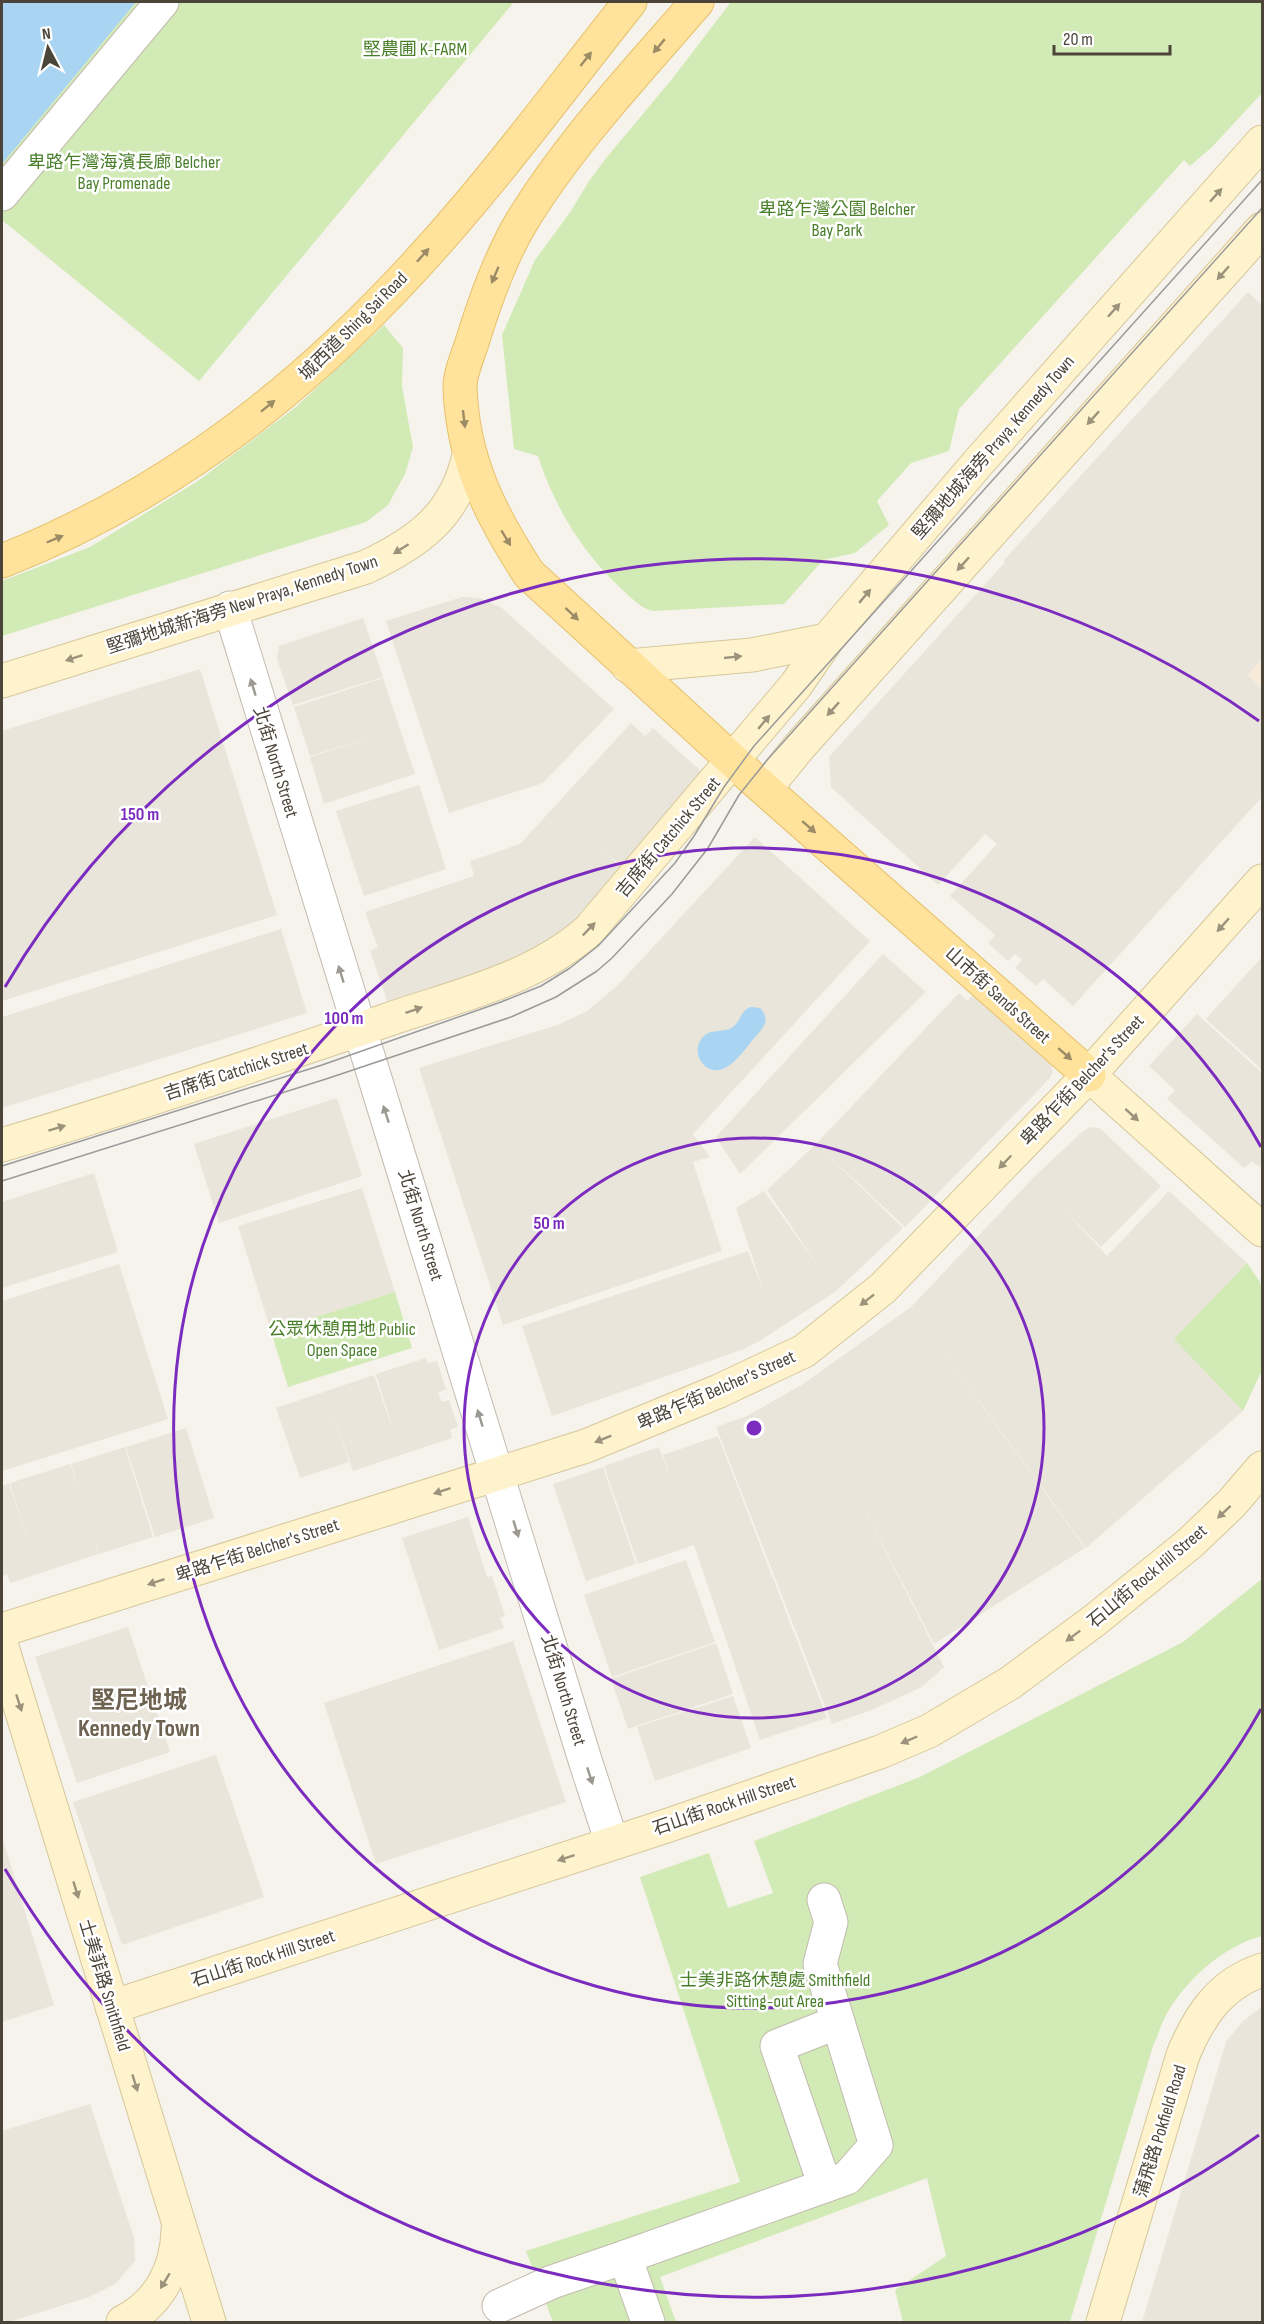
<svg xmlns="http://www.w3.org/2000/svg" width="1264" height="2324" font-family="'Sofia Sans Condensed','Noto Sans TC',sans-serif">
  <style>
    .residential { fill: #eae5da }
    .commercial { fill: #f7ead8 }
    .green { fill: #d2eab5 }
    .water { fill: #a9d4f2 }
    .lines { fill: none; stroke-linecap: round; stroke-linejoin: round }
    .street-casing { stroke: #c2bbae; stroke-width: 35 }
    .secondary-casing { stroke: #d6c79b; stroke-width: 35 }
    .primary-casing { stroke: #e6c16a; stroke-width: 35 }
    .street { stroke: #fff; stroke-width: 33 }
    .secondary { stroke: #fff3cd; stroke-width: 33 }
    .primary { stroke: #ffe39c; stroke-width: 33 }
    .tram { stroke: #9a9a9a; stroke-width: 1.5 }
    .oneway { fill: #9c8c66 }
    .oneway2 { fill: #9c937c }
    .oneway3 { fill: #9c9892 }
    .ring { fill: none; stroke: #7b2cbf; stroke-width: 3 }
    .labels { text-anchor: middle; stroke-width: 5; stroke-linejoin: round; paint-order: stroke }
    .park-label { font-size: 18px; fill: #4a7f2a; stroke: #fff }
    .street-label { font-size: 18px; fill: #4b4439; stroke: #fff }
    .district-label { font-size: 24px; font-weight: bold; fill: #6e6250; stroke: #fff }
    .centre { fill: #7b2cbf; stroke: #fff; stroke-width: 3 }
    .ring-label { font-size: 18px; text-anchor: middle; font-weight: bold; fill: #7b2cbf; stroke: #fff; stroke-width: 5; stroke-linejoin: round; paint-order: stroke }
  </style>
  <rect width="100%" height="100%" fill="#f6f3ec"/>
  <g class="residential">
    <polygon points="1248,292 1262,305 1262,659 1248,675 1262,689 1262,797 1073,1006 1043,979 1036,986 1015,968 1022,960 1015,954 1008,961 988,943 995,935 950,896 997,844 985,834 938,885 831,787 829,757 1005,562 1004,560"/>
    <polygon points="462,597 480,598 502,608 614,709 543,783 449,813 386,621"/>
    <polygon points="363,618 383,677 293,705 277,659 279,646"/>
    <polygon points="200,669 277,915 2,1001 2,731"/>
    <polygon points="383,678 415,774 324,804 310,757 380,734 310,756 294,707"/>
    <polygon points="631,723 645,736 653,728 712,781 633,876 601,848 632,878 568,945 388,1003 370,951 378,947 365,912 474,876 470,861 520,844"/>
    <polygon points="419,785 446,869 364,896 336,811"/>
    <polygon points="755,837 870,941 693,1134 710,1157 693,1162 722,1251 503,1325 419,1068 560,1024 587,1011 617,986"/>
    <polygon points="281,929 307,1013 2,1108 2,1017"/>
    <polygon points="883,954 926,992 740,1174 716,1137"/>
    <polygon points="1262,957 1262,1070 1206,1019"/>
    <polygon points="976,992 1051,1064 1053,1072 1049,1079 905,1227 817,1145 903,1228 835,1292 761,1340 744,1349 552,1416 522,1326 748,1251 765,1295 736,1208 764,1191 820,1269 767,1190 816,1144 959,993 967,1001"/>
    <polygon points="1197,1014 1262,1073 1262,1162 1259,1167 1252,1161 1244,1168 1167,1099 1175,1090 1149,1066"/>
    <polygon points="337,1098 362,1176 219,1223 194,1144"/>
    <polygon points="1090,1127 1099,1128 1104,1132 1161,1186 1101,1247 1062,1207 1107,1256 1169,1191 1247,1263 1175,1339 1243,1411 1086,1548 915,1313 1085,1548 934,1644 852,1484 944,1667 922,1687 874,1709 832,1724 716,1427 747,1416 803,1384 911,1307 1034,1177 1082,1132"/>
    <polygon points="94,1173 118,1252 2,1288 2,1202"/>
    <polygon points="362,1188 395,1292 271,1331 238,1226"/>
    <polygon points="119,1264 168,1419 2,1471 2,1301"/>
    <polygon points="426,1358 428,1363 437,1361 446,1389 438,1393 442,1402 449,1400 458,1427 450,1430 452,1438 353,1471 329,1401 349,1462 300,1478 276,1408 374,1375 395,1436 376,1374"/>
    <polygon points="186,1428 214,1518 155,1537 126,1447"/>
    <polygon points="718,1436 827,1718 760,1740 694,1545 638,1564 604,1466 659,1447 671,1480 663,1455"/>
    <polygon points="125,1447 153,1537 99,1554 94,1537 98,1554 10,1583 7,1574 2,1576 2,1486 9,1483 32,1553 10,1483 70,1464 79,1490 71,1464"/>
    <polygon points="603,1467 636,1564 586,1581 553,1484"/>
    <polygon points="468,1517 487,1577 492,1576 505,1616 500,1618 504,1628 439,1650 402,1538"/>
    <polygon points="686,1560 715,1642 612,1677 584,1595"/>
    <polygon points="128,1627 170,1752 77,1783 35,1657"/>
    <polygon points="513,1641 566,1802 376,1864 324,1703"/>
    <polygon points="716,1643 733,1694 628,1729 611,1679"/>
    <polygon points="733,1696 751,1748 655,1781 637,1727"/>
    <polygon points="216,1755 264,1897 122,1945 73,1802"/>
    <polygon points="2,1837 54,2005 2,2022"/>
    <polygon points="1262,2007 1262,2322 1142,2322 1226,2042 1243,2021"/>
    <polygon points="90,2104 134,2238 135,2261 115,2284 89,2297 9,2322 2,2322 2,2131"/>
  </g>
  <polygon class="commercial" points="1262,659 1262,689 1248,675"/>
  <g class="green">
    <polygon points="136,2 514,2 199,381 2,220 2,164"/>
    <path d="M731,2H1262V93L1212,147L1190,166L1184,160L959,409L949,451L911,463L877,501L889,525L855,553L823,560L784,604L654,611C642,609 636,602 627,594C585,557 555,509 538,456L514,449L502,335L535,260L571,211L589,181L607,157L672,79Z"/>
    <polygon points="384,325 403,348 402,387 413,447 405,474 388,505 366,522 2,636 2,581 90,547 198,481 296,407"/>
    <polygon points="1247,1263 1260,1282 1262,1292 1262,1370 1243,1411 1174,1339"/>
    <polygon points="395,1292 412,1348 288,1387 271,1331"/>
    <path d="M1262,1579V1936C1223,1946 1186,1980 1166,2015C1161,2024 1158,2036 1153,2046L1070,2322H903L895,2290L946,2256L927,2178L660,2277L676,2322H553L526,2251L740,2182L640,1877L709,1853L728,1908L773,1893L754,1841L920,1777L1183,1642Z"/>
  </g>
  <g class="water">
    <polygon points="2,2 136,2 2,164"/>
    <path d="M751,1007L760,1008C770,1018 765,1026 757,1035C748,1045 737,1062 725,1068C705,1078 688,1051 704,1036C712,1028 725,1034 734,1026C741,1020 741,1010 751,1007Z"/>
  </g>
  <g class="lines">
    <g class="street-casing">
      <g id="street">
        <polyline points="2,194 162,2"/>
        <path d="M230,608C346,993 469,1375 585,1760L612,1843"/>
        <polyline points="825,2186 777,2046 838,2022"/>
        <polyline points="499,2306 552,2282 625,2257"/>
        <polyline points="648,2322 625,2257 847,2178 876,2145 820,1964 831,1922 824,1900"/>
      </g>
    </g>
    <g class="secondary-casing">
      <g id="secondary">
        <polyline points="628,666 752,655 827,640"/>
        <path d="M2,681L366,567C419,542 456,515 469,455"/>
        <polyline points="765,789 799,747 1262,229"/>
        <polyline points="1089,1075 1262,1230"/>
        <path d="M2,1145C131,1106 259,1064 387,1020C456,996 533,980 589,930L796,685L827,640L977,464L1262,142"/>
        <polyline points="2,1630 586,1446 719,1391 804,1351 883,1288 1089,1075 1262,881"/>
        <polyline points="2,1647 209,2322"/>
        <polyline points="112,2007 669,1825 880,1752 929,1731 1010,1683 1095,1620 1189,1544 1231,1504 1262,1468"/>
        <path d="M123,2322C159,2304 177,2269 178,2230"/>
        <path d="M1103,2322L1183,2055C1199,2016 1220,1984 1262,1970"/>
      </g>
    </g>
    <g class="primary-casing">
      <g id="primary">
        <path d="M697,2C636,73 571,141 522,221C501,256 487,295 475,333C471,348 460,372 460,386C462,459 490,514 529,574L752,778L1089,1075"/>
        <path d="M2,561C194,485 341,358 472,201C527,136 577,68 630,2"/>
      </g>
    </g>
    <use href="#street" class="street"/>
    <use href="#secondary" class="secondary"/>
    <use href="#primary" class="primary"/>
    <g class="tram">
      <polyline points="2,1166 322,1065 501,1002 541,986 570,968 598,946 675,863 694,836 724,787 754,746 1262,180"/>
      <polyline points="2,1181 326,1079 511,1017 556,997 597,971 612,958 672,894 708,848 739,795 768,759 1262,208"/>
    </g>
  </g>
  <defs><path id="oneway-solid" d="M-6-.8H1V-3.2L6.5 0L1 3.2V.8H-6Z" transform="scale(1.5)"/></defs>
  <g class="oneway">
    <use href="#oneway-solid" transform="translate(659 46) rotate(130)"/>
    <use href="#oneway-solid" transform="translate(586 59) rotate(-52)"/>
    <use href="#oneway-solid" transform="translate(423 255) rotate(-48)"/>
    <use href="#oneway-solid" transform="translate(495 275) rotate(113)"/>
    <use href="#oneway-solid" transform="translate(268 406) rotate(-39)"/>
    <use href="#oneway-solid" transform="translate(464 419) rotate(83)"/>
    <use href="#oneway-solid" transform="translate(506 538) rotate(59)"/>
    <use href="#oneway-solid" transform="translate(55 539) rotate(-23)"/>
    <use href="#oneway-solid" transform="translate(572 614) rotate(43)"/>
    <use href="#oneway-solid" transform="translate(809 827) rotate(41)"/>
    <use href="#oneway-solid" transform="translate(1065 1054) rotate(41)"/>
  </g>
  <g class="oneway2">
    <use href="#oneway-solid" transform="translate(1216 195) rotate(-48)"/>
    <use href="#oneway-solid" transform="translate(1223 273) rotate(132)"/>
    <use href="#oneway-solid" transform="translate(1114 310) rotate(-48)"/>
    <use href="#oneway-solid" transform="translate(1093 418) rotate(132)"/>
    <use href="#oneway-solid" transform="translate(401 549) rotate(148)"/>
    <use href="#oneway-solid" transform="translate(963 564) rotate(132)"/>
    <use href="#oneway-solid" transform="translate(865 596) rotate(-50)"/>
    <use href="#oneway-solid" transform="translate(733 657) rotate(-6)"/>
    <use href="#oneway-solid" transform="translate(74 658) rotate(162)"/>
    <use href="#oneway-solid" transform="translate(833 709) rotate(132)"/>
    <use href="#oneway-solid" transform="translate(764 722) rotate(-50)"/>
    <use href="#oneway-solid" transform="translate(1223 925) rotate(132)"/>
    <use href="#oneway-solid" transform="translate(589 929) rotate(-46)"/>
    <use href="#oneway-solid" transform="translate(414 1010) rotate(-19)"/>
    <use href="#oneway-solid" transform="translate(1132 1115) rotate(42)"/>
    <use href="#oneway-solid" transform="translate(57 1128) rotate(-17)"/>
    <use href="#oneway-solid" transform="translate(1005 1162) rotate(134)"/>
    <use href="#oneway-solid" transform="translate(867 1300) rotate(142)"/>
    <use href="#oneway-solid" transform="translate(603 1439) rotate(158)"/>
    <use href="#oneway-solid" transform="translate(442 1491) rotate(162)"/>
    <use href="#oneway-solid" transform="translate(1224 1512) rotate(137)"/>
    <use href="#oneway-solid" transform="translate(156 1582) rotate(162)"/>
    <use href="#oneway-solid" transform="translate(1073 1636) rotate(143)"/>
    <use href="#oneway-solid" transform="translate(19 1703) rotate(72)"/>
    <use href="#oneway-solid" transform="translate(909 1740) rotate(157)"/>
    <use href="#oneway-solid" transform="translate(566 1858) rotate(162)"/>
    <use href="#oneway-solid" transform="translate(76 1890) rotate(73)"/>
    <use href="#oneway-solid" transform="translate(135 2083) rotate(73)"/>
    <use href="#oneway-solid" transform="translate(165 2281) rotate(121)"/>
  </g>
  <g class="oneway3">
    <use href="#oneway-solid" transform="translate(253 687) rotate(-107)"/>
    <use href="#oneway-solid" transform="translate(341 974) rotate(-107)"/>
    <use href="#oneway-solid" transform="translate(386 1114) rotate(-108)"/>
    <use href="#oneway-solid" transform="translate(480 1418) rotate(-107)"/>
    <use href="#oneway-solid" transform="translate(516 1529) rotate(73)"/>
    <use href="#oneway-solid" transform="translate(590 1776) rotate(72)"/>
  </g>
  <g class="ring">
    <circle cx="754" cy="1428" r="290"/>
    <path d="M1261 1709A580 580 0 1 1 1261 1147"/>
    <path d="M1259 2135A869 869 0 0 1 5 1869M5 987A869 869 0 0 1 1259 721"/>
  </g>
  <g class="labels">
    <g class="park-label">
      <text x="415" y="55">堅農圃 K-FARM</text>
      <text x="124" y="168">卑路乍灣海濱長廊 Belcher<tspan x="124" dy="21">Bay Promenade</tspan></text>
      <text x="837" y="215">卑路乍灣公園 Belcher<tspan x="837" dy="21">Bay Park</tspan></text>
      <text x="342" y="1335">公眾休憩用地 Public<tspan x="342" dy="21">Open Space</tspan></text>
      <text x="775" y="1986">士美非路休憩處 Smithfield<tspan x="775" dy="21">Sitting-out Area</tspan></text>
    </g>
    <g class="street-label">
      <text transform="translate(353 326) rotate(-45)" y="6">城西道 Shing Sai Road</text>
      <text transform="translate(993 447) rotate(-49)" y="6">堅彌地城海旁 Praya, Kennedy Town</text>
      <text transform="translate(242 604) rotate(-18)" y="6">堅彌地城新海旁 New Praya, Kennedy Town</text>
      <text transform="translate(276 762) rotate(73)" y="6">北街 North Street</text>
      <text transform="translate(668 837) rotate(-50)" y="6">吉席街 Catchick Street</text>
      <text transform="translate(998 995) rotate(42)" y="6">山市街 Sands Street</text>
      <text transform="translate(236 1071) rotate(-18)" y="6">吉席街 Catchick Street</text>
      <text transform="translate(1082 1080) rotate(-47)" y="6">卑路乍街 Belcher's Street</text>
      <text transform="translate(421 1225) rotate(73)" y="6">北街 North Street</text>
      <text transform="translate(716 1390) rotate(-24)" y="6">卑路乍街 Belcher's Street</text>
      <text transform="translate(257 1550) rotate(-18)" y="6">卑路乍街 Belcher's Street</text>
      <text transform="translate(1147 1576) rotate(-40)" y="6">石山街 Rock Hill Street</text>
      <text transform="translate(564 1690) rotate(73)" y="6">北街 North Street</text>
      <text transform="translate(724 1805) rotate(-19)" y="6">石山街 Rock Hill Street</text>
      <text transform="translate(263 1958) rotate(-18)" y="6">石山街 Rock Hill Street</text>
      <text transform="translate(105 1985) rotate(73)" y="6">士美菲路 Smithfield</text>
      <text transform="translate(1160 2131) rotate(-73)" y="6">蒲飛路 Pokfield Road</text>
    </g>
    <g class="district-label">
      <text x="139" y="1708">堅尼地城<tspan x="139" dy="28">Kennedy Town</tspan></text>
    </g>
  </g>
  <circle cx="754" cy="1428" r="9" class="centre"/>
  <g class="ring-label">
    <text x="140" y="820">150 m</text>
    <text x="344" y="1024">100 m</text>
    <text x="549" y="1229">50 m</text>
  </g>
  <rect width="1264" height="2324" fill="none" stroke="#4b4439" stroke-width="6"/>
  <g transform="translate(48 48) rotate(353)" stroke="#ffffff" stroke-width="4.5" paint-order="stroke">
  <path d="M0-4.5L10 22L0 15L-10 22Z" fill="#4b4439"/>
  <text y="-9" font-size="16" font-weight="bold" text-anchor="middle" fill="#4b4439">N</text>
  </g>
  <path d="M1054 45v9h116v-9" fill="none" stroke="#4b4439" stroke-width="3"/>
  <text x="1063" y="45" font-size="18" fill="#4b4439" stroke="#ffffff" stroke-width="4.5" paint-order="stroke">20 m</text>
</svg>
